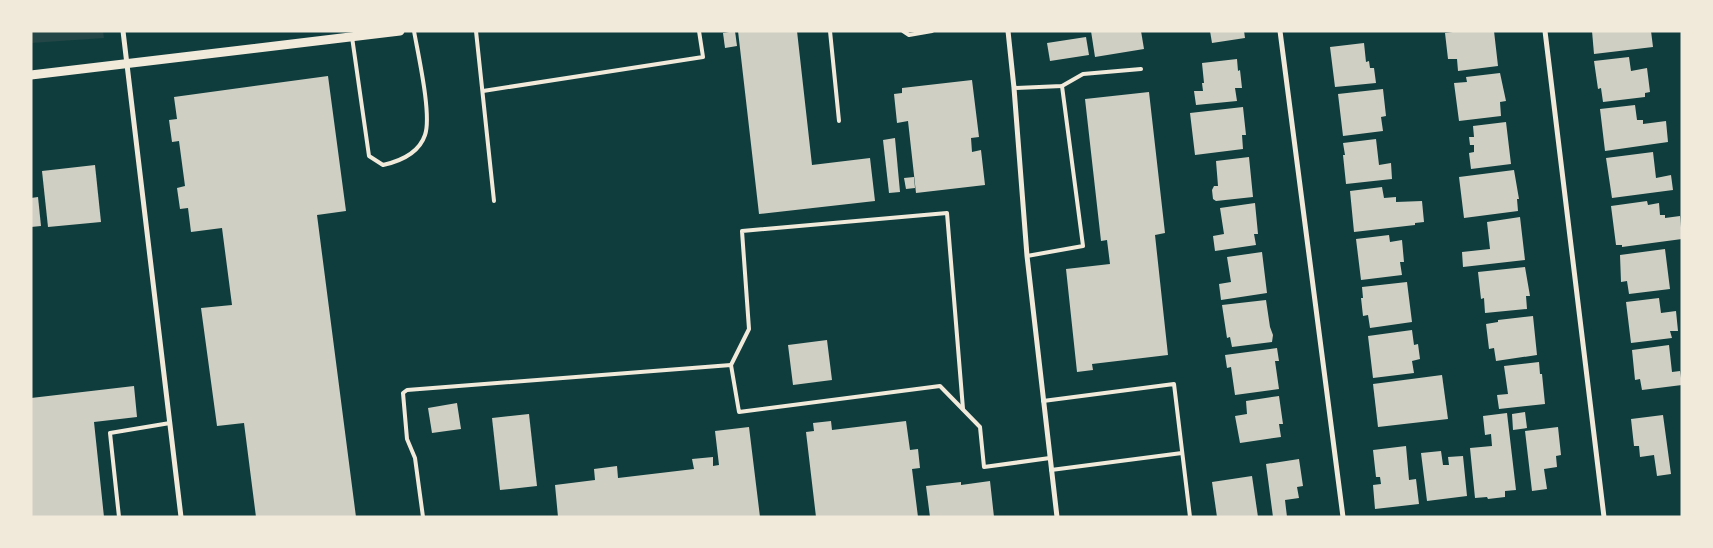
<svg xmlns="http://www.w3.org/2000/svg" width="1713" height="548" font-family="'Sofia Sans Condensed',sans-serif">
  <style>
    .green { fill: #244646 }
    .building { fill: #cfcfc3 }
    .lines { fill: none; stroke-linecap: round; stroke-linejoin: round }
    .service { stroke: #f1e9da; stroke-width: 4 }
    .minor { stroke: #f1e9da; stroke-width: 5 }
    .tertiary { stroke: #f1e9da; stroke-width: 9 }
  </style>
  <rect width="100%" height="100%" fill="#0f3d3e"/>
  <polygon class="green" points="31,31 103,31 104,38 31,43"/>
  <g class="building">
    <polygon points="735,31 737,46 725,48 723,33"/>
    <polygon points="738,31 797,31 812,165 870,158 875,201 759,214"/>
    <polygon points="1091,31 1141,31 1144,49 1095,57"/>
    <polygon points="1210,31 1244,31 1245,38 1212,43"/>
    <polygon points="1460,31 1494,31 1498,66 1458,71 1457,59 1448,59 1445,33"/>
    <polygon points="1592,31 1651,31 1653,47 1594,54"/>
    <polygon points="1086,37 1089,55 1050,61 1047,43"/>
    <polygon points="1364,43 1366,62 1369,61 1370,68 1374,68 1376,83 1335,87 1330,47"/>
    <polygon points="1629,57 1631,71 1647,68 1650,92 1645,93 1645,97 1603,102 1601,88 1598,89 1594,61"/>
    <polygon points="1237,59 1238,71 1240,70 1242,88 1235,88 1237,101 1196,105 1194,91 1203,91 1202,83 1204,83 1202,63"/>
    <polygon points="1500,73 1506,101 1500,102 1501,116 1459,121 1454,83 1467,82 1466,77"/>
    <polygon points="328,76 346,211 317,215 356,517 256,517 244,423 217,426 201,308 232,305 222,228 191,232 188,208 180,209 177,188 185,186 179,141 172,142 169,120 177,119 174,97"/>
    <polygon points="972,80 979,137 971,138 972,152 981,150 985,185 916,193 908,121 897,123 894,94 902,93 902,88"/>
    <polygon points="1383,89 1386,116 1381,117 1383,131 1343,136 1338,94"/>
    <polygon points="1149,92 1165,233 1155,235 1168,355 1092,364 1093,370 1077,372 1066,269 1110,264 1107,240 1101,241 1085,99"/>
    <polygon points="1635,105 1637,120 1643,120 1643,124 1666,121 1668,142 1605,151 1600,109"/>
    <polygon points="1243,107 1246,135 1242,135 1243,149 1195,155 1190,113"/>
    <polygon points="1506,122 1511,164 1471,169 1469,153 1474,152 1474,145 1470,145 1469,137 1474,137 1473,126"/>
    <polygon points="895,138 900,192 889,193 883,140"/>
    <polygon points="1376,139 1379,165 1391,163 1392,179 1346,184 1343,155 1345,155 1343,143"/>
    <polygon points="1653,152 1656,178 1671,175 1673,190 1612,198 1606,158"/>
    <polygon points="1249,157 1253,197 1216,201 1213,199 1212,190 1214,186 1218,186 1216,161"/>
    <polygon points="95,165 101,222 48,227 42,171"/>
    <polygon points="1514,170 1519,199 1517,199 1518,211 1464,218 1459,177"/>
    <polygon points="914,177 915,188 906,189 904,178"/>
    <polygon points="1382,187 1384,198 1396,197 1396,202 1422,201 1424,222 1415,223 1415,225 1354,232 1350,191"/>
    <polygon points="38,197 41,226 31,227 31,198"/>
    <polygon points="1647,201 1648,205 1659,203 1660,215 1665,215 1665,218 1680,216 1682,239 1622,247 1622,245 1616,245 1611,206"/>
    <polygon points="1255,203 1258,234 1254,234 1256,245 1215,251 1213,236 1224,234 1220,208"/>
    <polygon points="1520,217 1525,260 1463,267 1462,252 1490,249 1487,222"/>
    <polygon points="1389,235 1390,242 1402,240 1404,262 1400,262 1402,275 1361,280 1356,239"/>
    <polygon points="1665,249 1670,289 1629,294 1627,281 1621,282 1620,255"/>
    <polygon points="1262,252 1267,293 1221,300 1219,284 1231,282 1227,257"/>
    <polygon points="1525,267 1530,296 1526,296 1527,309 1485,313 1484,298 1481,299 1478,272"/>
    <polygon points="1407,282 1412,322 1370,328 1368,315 1363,316 1361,298 1363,298 1362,287"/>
    <polygon points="1659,298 1661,313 1676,311 1678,331 1670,331 1672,338 1631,343 1626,302"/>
    <polygon points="1266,300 1270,327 1273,335 1272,342 1232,347 1230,337 1227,338 1222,305"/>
    <polygon points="1533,316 1537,355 1496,361 1494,348 1489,349 1486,324 1498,322 1498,320"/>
    <polygon points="1412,330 1414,345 1418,344 1420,359 1412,361 1414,373 1373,378 1368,336"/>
    <polygon points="827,340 832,380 793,385 788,345"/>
    <polygon points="1669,345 1672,372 1680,371 1682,385 1642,390 1640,379 1635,380 1632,350"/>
    <polygon points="1277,348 1279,361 1275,361 1279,389 1235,395 1231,367 1227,368 1225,355"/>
    <polygon points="1539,362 1540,374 1542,374 1545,404 1499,409 1497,395 1508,394 1504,366"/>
    <polygon points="1442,375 1448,419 1378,427 1373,384"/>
    <polygon points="134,386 137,417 94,422 104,517 31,517 31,398"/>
    <polygon points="1279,396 1283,424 1279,424 1281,437 1240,443 1235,416 1247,414 1246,401"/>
    <polygon points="457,403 461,429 432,433 428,408"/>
    <polygon points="1525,412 1527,428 1513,430 1512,414"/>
    <polygon points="1507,413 1516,490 1505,491 1505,497 1488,499 1487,497 1475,498 1470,448 1492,446 1491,434 1485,435 1483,416"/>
    <polygon points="529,414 537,486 500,490 492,418"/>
    <polygon points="1663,415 1671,474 1657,476 1654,455 1640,457 1639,446 1634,446 1631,419"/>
    <polygon points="831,421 832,430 906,421 910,450 918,449 920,468 912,469 918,517 816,517 806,432 814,431 813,423"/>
    <polygon points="749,427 760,517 558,517 555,485 595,480 594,469 617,466 618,478 694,469 692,459 713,457 713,466 719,465 715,431"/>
    <polygon points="1558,427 1561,455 1556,456 1557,467 1544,469 1547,489 1532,491 1525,431"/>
    <polygon points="1406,446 1409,480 1416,479 1419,504 1375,509 1373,485 1381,484 1380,477 1376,477 1373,450"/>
    <polygon points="1441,451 1443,465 1449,465 1448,457 1463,456 1467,496 1427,501 1421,453"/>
    <polygon points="1299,459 1303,486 1297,487 1299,498 1285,500 1287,517 1273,517 1266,464"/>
    <polygon points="1252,476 1258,517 1217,517 1212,482"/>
    <polygon points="990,481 994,517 930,517 926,486 961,482 961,485"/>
  </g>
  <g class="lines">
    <g class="service">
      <polyline points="476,31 494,201"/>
      <polyline points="830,31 839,121"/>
      <polyline points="903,31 909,35 932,31"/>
      <path d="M352,37L369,156L383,165C401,161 419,153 425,135C432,115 418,54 414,31"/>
      <polyline points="1014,88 1062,86 1083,74 1141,69"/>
      <polyline points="483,91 703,57 699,31"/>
      <polyline points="1027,256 1083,246 1062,86"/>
      <polyline points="731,365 749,329 742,231 947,213 963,409"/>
      <polyline points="1043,401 1174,384 1190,517"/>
      <polyline points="1051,470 1182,453"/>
      <polyline points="119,517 110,433 170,423"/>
      <polyline points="423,517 415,458 407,439 403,393 407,390 731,365 739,412 940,386 980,427 984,467 1050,458"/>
    </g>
    <g class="minor">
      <polyline points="123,31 181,517"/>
      <polyline points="1008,31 1014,88 1027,256 1057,517"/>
      <polyline points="1280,31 1343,517"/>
      <polyline points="1545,31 1604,517"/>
    </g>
    <polyline class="tertiary" points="31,75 400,31"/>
  </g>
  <rect width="1713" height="548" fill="none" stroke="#f1e9da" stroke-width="65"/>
</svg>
